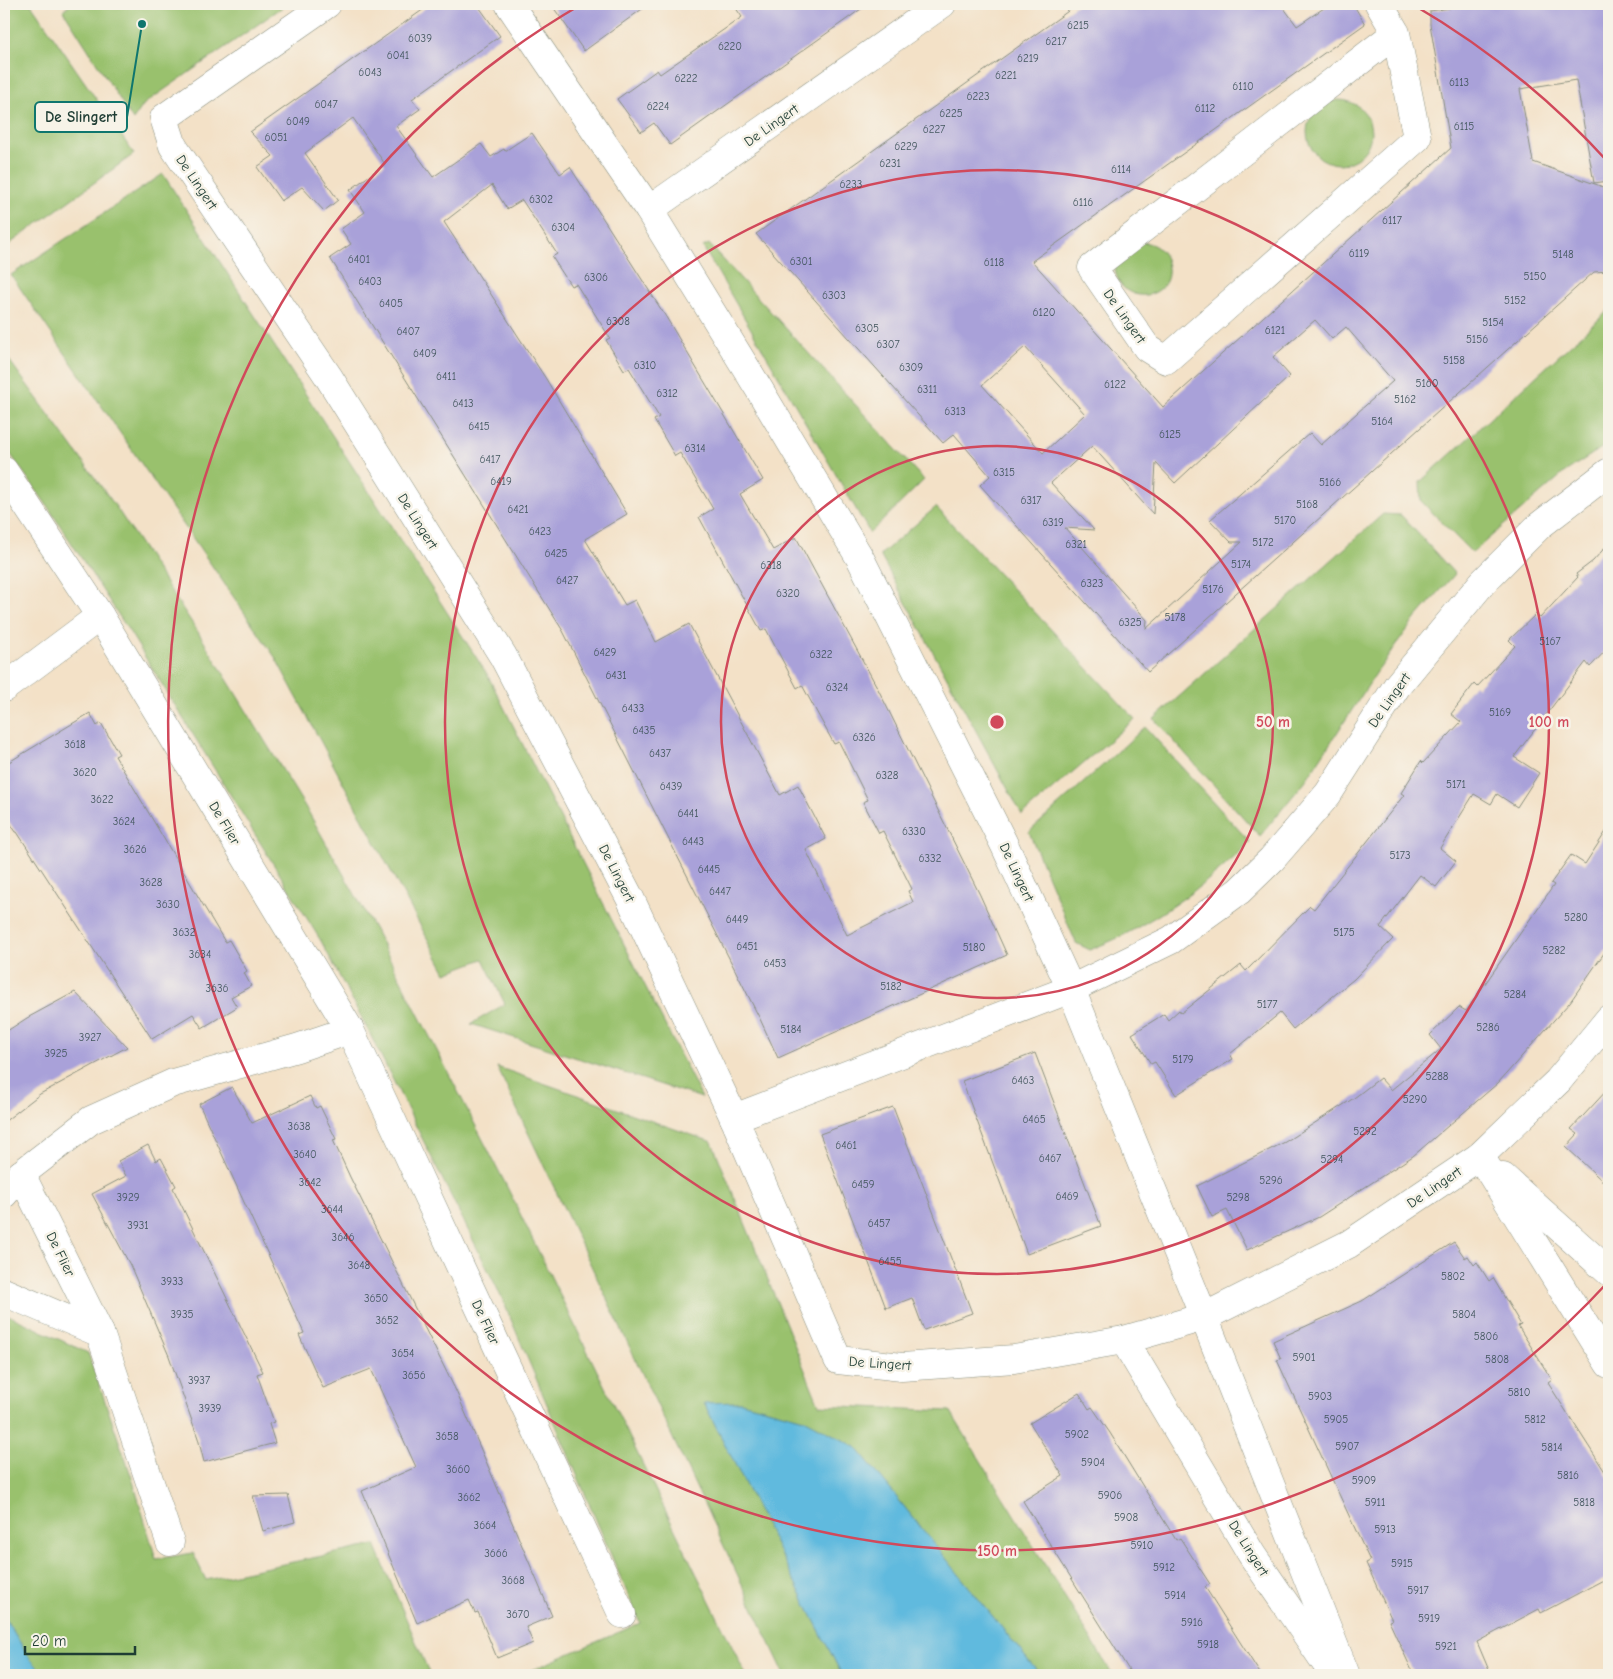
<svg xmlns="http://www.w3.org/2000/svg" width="1613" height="1679" font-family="'Comic Neue',sans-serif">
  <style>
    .green { fill: #99c16d; stroke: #5c7f50 }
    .water { fill: #61bade; stroke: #407c89 }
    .building { fill: #a9a1d9; fill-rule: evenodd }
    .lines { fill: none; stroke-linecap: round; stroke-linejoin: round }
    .minor-casing { stroke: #898f7e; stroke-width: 29 }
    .minor { stroke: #fff; stroke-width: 28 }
    .ring { fill: none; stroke: #d1495b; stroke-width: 2.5 }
    .labels { text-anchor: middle; stroke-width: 5; stroke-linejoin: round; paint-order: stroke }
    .number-label { font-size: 11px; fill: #42565d }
    .street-label { font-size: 14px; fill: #1f3d34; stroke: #f7f3e8 }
    .centre { fill: #d1495b; stroke: #f7f3e8; stroke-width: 2.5 }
    .ring-label { font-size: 15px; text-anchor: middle; font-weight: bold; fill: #d1495b; stroke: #f7f3e8; stroke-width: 5; stroke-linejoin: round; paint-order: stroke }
    .leader { fill: none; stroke: #0f766e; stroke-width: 2 }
    .callout-dot { fill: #0f766e; stroke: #f7f3e8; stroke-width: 2 }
    .callout { fill: #f7f3e8; stroke: #0f766e; stroke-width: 2 }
    .callout-label { font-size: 15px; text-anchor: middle; font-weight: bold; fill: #1f3d34 }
  </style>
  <rect width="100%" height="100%" fill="#f7f3e8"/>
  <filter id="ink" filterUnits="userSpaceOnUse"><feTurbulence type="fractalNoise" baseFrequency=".02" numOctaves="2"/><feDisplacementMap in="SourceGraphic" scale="10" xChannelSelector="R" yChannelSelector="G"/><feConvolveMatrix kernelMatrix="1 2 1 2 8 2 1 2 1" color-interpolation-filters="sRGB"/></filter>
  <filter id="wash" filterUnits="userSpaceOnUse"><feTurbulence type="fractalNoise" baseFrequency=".0096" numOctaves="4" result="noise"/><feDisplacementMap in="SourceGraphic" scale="20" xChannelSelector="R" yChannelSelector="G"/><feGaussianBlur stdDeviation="1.12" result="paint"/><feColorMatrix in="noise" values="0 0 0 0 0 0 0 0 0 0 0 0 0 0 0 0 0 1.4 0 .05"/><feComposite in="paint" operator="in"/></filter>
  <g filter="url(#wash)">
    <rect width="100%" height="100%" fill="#f3e1c7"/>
    <g class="green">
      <polygon points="4,4 31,4 134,154 4,248"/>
      <polygon points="72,4 287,4 144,104 133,120 63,10"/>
      <circle cx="1339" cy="132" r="32"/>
      <polygon points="163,174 487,674 702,1098 471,1024 505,1004 483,959 446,973 275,657 11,275"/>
      <path d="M1142,242C1152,243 1162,248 1166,259C1181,302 1115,310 1115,265Z"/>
      <polygon points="709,244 924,480 870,533 703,247"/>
      <polygon points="1609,310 1609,443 1565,472 1472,553 1421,501 1420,482"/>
      <polygon points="4,353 114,504 198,632 309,813 375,930 505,1183 746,1675 520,1675 640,1623 501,1296 369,1032 321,941 129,631 44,501 4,445"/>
      <polygon points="936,507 1135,719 1022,815 880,555"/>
      <polygon points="1383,514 1401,515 1455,574 1415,619 1377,672 1306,780 1260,836 1154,719"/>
      <path d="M1145,727L1250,842C1213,880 1169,911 1122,936C1112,941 1101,945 1090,950L1076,943L1029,832Z"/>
      <polygon points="497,1067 712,1142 819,1405 950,1411 1113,1675 1040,1675 856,1447 804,1419 741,1402 704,1403 842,1675 785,1675"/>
      <polygon points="4,1313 88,1353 132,1478 156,1559 193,1553 206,1580 375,1545 430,1675 46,1675 30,1659 4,1616"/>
    </g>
    <g class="water">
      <polygon points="741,1402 804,1419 856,1447 1040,1675 842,1675 704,1403"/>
      <polygon points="4,1616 30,1659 46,1675 4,1675"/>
    </g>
    <g id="blocks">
      <g class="building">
        <path d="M431,4H477L500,36L412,99L420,109L396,126L433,177L481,144L491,157L504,149L505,151L532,133L560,174L570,167L666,317L763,480L740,494L773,550L796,537L877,687L980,895L1007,955L778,1058L760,1019L563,631L330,258L351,244L341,229L365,212L350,190L385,164L353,118L305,153L338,200L324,211L302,187L281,201L257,167L273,156L250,132ZM492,185L507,209L522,200L557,254L552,257L571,286L576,284L610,338L606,340L624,370L629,368L659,417L654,420L675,456L680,453L713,509L699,517L761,631L766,629L797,688L802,685L834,744L839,742L868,800L863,802L879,833L883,831L912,889L908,891L913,902L847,935L806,850L826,839L798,785L780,795L689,624L656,642L635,600L625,605L585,539L627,514L546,379L444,222Z"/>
        <polygon points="551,4 649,4 584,51"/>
        <polygon points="733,4 868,4 670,145 654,123 641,132 617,99 657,70 660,74 742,17"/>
        <path d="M1078,4H1281L1297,26L1330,4H1353L1365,24L1032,261L1163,407L1451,148L1430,24V11L1450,8V4H1609V181L1594,183L1576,80L1520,89L1533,162L1609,189V271L1594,272L1575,289L1148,672L980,485L990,476L954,434L943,443L756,234ZM1315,320L1332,339L1346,327L1393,381L1321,445L1310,433L1210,520L1231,542H1242L1146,629L1147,620L1065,528L1094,530L1051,483L1092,446L1153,514L1156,463L1175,483L1290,376L1273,357ZM1025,347L1085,414L1043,453L982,385Z"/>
        <polygon points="1609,543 1609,647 1590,667 1586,662 1514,757 1539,773 1517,807 1497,794 1491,804 1474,794 1440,848 1456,861 1436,887 1420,875 1380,927 1393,939 1354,979 1293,1029 1280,1013 1230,1054 1233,1059 1176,1095 1155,1062 1151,1064 1132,1034 1164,1014 1168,1020 1179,1010 1181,1013 1241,965 1246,971 1310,906 1314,909 1404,795 1401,793 1421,761 1423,763 1461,722 1451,714 1474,684 1477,687 1515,646 1509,640 1536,614 1540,618 1578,577 1576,574 1593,561"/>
        <polygon points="90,713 97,726 101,723 119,754 115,756 225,942 229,940 247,971 244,973 251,986 231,997 237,1007 202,1028 193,1014 152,1039 17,832 16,832 4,814 4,765"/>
        <polygon points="1609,827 1609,946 1570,1002 1498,1083 1413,1156 1319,1217 1247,1250 1227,1210 1212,1217 1197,1186 1285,1142 1354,1098 1380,1078 1391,1090 1441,1049 1430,1035 1459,1007 1466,1011 1554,885 1551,883 1571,855 1585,864"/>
        <polygon points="75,992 127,1047 40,1094 4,1122 4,1033 27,1018"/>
        <polygon points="1035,1053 1101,1226 1027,1254 962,1081"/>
        <polygon points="232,1087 252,1123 310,1096 316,1108 320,1106 336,1139 333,1140 350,1177 456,1391 552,1616 526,1627 533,1643 497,1658 478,1612 475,1613 469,1600 417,1623 362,1491 416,1467 371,1369 323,1388 299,1335 304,1333 199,1104"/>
        <polygon points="1609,1088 1609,1187 1566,1147 1578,1134 1571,1129"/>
        <polygon points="893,1107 972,1313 924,1330 912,1298 886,1308 820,1134"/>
        <polygon points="148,1145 156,1161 161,1158 176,1186 173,1188 263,1372 257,1374 274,1422 269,1424 275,1443 204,1462 198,1438 169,1356 130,1265 92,1194 126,1176 118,1161"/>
        <polygon points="1454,1242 1465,1258 1468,1256 1474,1265 1477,1262 1489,1281 1493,1278 1521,1325 1518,1326 1552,1380 1548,1383 1609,1478 1609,1577 1541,1613 1539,1609 1477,1642 1491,1675 1414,1675 1389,1621 1392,1620 1366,1563 1370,1561 1277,1360 1281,1359 1273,1341 1362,1301"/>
        <polygon points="1079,1393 1089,1409 1092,1407 1110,1433 1176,1540 1180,1538 1210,1584 1205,1587 1261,1675 1132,1675 1023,1501 1063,1476 1030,1423"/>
        <polygon points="288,1495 295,1522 263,1531 253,1496"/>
      </g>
    </g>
  </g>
  <g filter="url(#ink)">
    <use href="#blocks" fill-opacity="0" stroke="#898f7e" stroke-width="1"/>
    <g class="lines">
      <g class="minor-casing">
        <g id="minor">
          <polyline points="327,4 164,118 173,146 328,376 503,656 630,898 734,1118 838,1360 902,1367 1014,1359 1124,1340 1204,1317 1349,1244 1480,1156 1558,1081 1609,1019"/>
          <polyline points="509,4 649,210 759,389 860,558 1004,844 1071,989 1204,1317 1346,1675"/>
          <polyline points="1379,4 1396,33 1092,268 1147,348 1166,360 1417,138 1396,33"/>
          <polyline points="649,210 942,4"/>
          <polyline points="4,471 100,616 350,1030 622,1614"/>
          <polyline points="4,688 100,616"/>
          <polyline points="734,1118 1071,989 1171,940 1239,891 1272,859 1328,794 1397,686 1483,582 1539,526 1609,472"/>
          <polyline points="1480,1156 1609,1364"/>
          <polyline points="21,1174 100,1333"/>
          <polyline points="1503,1177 1609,1272"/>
          <polyline points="4,1194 21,1174 91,1120 173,1083 297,1048 350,1030"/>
          <polyline points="4,1292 100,1333 170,1542"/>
          <polyline points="1124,1340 1252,1555 1334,1675"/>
        </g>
      </g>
      <use href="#minor" class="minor"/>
    </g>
  </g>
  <g class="ring">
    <circle cx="997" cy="722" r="276"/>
    <circle cx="997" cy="722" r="552"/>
    <path d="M1608 1282A829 829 0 1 1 582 4M1412 4A829 829 0 0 1 1608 162"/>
  </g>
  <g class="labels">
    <g class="number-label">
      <text x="1078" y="29">6215</text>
      <text x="420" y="42">6039</text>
      <text x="1056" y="45">6217</text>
      <text x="730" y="50">6220</text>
      <text x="398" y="59">6041</text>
      <text x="1028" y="62">6219</text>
      <text x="370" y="76">6043</text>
      <text x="1006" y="79">6221</text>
      <text x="686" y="82">6222</text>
      <text x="1459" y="86">6113</text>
      <text x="1243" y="90">6110</text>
      <text x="978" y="100">6223</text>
      <text x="326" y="108">6047</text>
      <text x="658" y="110">6224</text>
      <text x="1205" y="112">6112</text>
      <text x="951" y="117">6225</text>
      <text x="298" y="125">6049</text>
      <text x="1464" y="130">6115</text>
      <text x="934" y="133">6227</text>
      <text x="276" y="141">6051</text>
      <text x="906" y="150">6229</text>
      <text x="890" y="167">6231</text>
      <text x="1121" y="173">6114</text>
      <text x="851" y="188">6233</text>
      <text x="541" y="203">6302</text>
      <text x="1083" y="206">6116</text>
      <text x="1392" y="224">6117</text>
      <text x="563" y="231">6304</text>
      <text x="1359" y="257">6119</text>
      <text x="1563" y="258">5148</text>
      <text x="359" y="263">6401</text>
      <text x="801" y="265">6301</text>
      <text x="994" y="266">6118</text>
      <text x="1535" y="280">5150</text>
      <text x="596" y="281">6306</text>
      <text x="370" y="285">6403</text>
      <text x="834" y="299">6303</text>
      <text x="1515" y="304">5152</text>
      <text x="391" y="307">6405</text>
      <text x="1044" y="316">6120</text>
      <text x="618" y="325">6308</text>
      <text x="1493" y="326">5154</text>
      <text x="867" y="332">6305</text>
      <text x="1275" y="334">6121</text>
      <text x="408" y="335">6407</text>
      <text x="1477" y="343">5156</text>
      <text x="888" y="348">6307</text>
      <text x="425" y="357">6409</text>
      <text x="1454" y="364">5158</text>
      <text x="645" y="369">6310</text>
      <text x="911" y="371">6309</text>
      <text x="446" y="380">6411</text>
      <text x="1427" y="387">5160</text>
      <text x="1115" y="388">6122</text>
      <text x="927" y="393">6311</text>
      <text x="667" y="397">6312</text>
      <text x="1405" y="403">5162</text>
      <text x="463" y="407">6413</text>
      <text x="955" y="415">6313</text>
      <text x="1382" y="425">5164</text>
      <text x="479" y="430">6415</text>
      <text x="1170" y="438">6125</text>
      <text x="695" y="452">6314</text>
      <text x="490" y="463">6417</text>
      <text x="1004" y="476">6315</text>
      <text x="501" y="485">6419</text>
      <text x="1330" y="486">5166</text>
      <text x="1031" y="504">6317</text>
      <text x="1307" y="508">5168</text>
      <text x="518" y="513">6421</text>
      <text x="1285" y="524">5170</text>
      <text x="1053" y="526">6319</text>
      <text x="540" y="535">6423</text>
      <text x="1263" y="546">5172</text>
      <text x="1076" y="548">6321</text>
      <text x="556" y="557">6425</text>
      <text x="1241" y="568">5174</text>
      <text x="771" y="569">6318</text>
      <text x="567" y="584">6427</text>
      <text x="1092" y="587">6323</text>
      <text x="1213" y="593">5176</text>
      <text x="788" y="597">6320</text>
      <text x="1175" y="621">5178</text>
      <text x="1130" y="626">6325</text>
      <text x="1550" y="645">5167</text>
      <text x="605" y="656">6429</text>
      <text x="821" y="658">6322</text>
      <text x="616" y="679">6431</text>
      <text x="837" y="691">6324</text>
      <text x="633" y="712">6433</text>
      <text x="1500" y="716">5169</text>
      <text x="644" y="734">6435</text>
      <text x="864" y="741">6326</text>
      <text x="75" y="748">3618</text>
      <text x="660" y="757">6437</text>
      <text x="85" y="776">3620</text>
      <text x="887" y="779">6328</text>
      <text x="1456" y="788">5171</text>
      <text x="671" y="790">6439</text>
      <text x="102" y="803">3622</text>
      <text x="688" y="817">6441</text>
      <text x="124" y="825">3624</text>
      <text x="914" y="835">6330</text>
      <text x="693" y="845">6443</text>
      <text x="135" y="853">3626</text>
      <text x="1400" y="859">5173</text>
      <text x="930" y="862">6332</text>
      <text x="709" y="873">6445</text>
      <text x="151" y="886">3628</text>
      <text x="720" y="895">6447</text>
      <text x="168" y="908">3630</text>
      <text x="1576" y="921">5280</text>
      <text x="737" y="923">6449</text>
      <text x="184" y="936">3632</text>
      <text x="1344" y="936">5175</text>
      <text x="747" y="950">6451</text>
      <text x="974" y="951">5180</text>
      <text x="1554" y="954">5282</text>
      <text x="200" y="958">3634</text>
      <text x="775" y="967">6453</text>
      <text x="891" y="990">5182</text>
      <text x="217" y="992">3636</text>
      <text x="1515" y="998">5284</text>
      <text x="1267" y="1008">5177</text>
      <text x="1488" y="1031">5286</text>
      <text x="791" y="1033">5184</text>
      <text x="90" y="1041">3927</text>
      <text x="56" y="1057">3925</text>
      <text x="1183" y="1063">5179</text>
      <text x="1437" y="1080">5288</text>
      <text x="1023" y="1084">6463</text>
      <text x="1415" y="1103">5290</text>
      <text x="1034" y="1123">6465</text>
      <text x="299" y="1130">3638</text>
      <text x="1365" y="1135">5292</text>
      <text x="846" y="1149">6461</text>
      <text x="305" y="1158">3640</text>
      <text x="1050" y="1162">6467</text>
      <text x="1332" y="1163">5294</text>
      <text x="1271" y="1184">5296</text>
      <text x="310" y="1186">3642</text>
      <text x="863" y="1188">6459</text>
      <text x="1067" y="1200">6469</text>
      <text x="128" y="1201">3929</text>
      <text x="1238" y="1201">5298</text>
      <text x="332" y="1213">3644</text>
      <text x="879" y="1227">6457</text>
      <text x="138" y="1229">3931</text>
      <text x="343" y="1241">3646</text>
      <text x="890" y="1265">6455</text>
      <text x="359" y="1269">3648</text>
      <text x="1453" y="1280">5802</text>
      <text x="172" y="1285">3933</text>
      <text x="376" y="1302">3650</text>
      <text x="182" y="1318">3935</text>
      <text x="1464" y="1318">5804</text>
      <text x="387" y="1324">3652</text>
      <text x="1486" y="1340">5806</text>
      <text x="403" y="1357">3654</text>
      <text x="1304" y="1361">5901</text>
      <text x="1497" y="1363">5808</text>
      <text x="414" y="1379">3656</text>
      <text x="199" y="1384">3937</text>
      <text x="1519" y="1396">5810</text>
      <text x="1320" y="1400">5903</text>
      <text x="210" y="1412">3939</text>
      <text x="1336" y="1423">5905</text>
      <text x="1535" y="1423">5812</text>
      <text x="1077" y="1438">5902</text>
      <text x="447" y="1440">3658</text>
      <text x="1347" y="1450">5907</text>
      <text x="1552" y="1451">5814</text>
      <text x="1093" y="1466">5904</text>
      <text x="458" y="1473">3660</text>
      <text x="1568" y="1479">5816</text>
      <text x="1364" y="1484">5909</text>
      <text x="1110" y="1499">5906</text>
      <text x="469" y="1501">3662</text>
      <text x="1375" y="1506">5911</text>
      <text x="1584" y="1506">5818</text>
      <text x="1126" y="1521">5908</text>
      <text x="485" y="1529">3664</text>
      <text x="1385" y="1533">5913</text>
      <text x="1142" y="1549">5910</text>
      <text x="496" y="1557">3666</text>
      <text x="1402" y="1567">5915</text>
      <text x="1164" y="1571">5912</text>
      <text x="513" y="1584">3668</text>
      <text x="1418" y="1594">5917</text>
      <text x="1175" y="1599">5914</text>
      <text x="518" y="1618">3670</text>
      <text x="1429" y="1622">5919</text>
      <text x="1192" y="1626">5916</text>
      <text x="1208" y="1648">5918</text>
      <text x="1446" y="1650">5921</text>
    </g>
    <g class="street-label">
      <text transform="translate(771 125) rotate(-35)" y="5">De Lingert</text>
      <text transform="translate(197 182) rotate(56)" y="5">De Lingert</text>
      <text transform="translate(1125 316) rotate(55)" y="5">De Lingert</text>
      <text transform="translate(418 521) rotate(58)" y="5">De Lingert</text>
      <text transform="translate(1389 700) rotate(-55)" y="5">De Lingert</text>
      <text transform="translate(225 823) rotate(59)" y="5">De Flier</text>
      <text transform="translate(1017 872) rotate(65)" y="5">De Lingert</text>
      <text transform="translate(617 873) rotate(63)" y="5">De Lingert</text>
      <text transform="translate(1434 1187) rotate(-34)" y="5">De Lingert</text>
      <text transform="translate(61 1254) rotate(64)" y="5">De Flier</text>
      <text transform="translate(486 1322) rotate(65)" y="5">De Flier</text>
      <text transform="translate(880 1363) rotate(4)" y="5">De Lingert</text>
      <text transform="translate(1249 1548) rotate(58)" y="5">De Lingert</text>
    </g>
  </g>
  <circle cx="997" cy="722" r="8" class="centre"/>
  <g class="ring-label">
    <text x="1273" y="727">50 m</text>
    <text x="1549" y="727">100 m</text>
    <text x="997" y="1556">150 m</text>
  </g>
  <path class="leader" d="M142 24L127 117"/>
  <circle class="callout-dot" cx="142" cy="24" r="5"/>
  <rect class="callout" x="35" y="102" width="92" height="30" rx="5"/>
  <g class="callout-label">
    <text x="81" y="122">De Slingert</text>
  </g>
  <rect width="1613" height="1679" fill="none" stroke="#f7f3e8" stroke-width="20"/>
  <path d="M25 1646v8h110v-8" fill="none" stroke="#1f3d34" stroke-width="2.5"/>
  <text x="32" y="1646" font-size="15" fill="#1f3d34" stroke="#f7f3e8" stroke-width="4" paint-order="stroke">20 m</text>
</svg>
